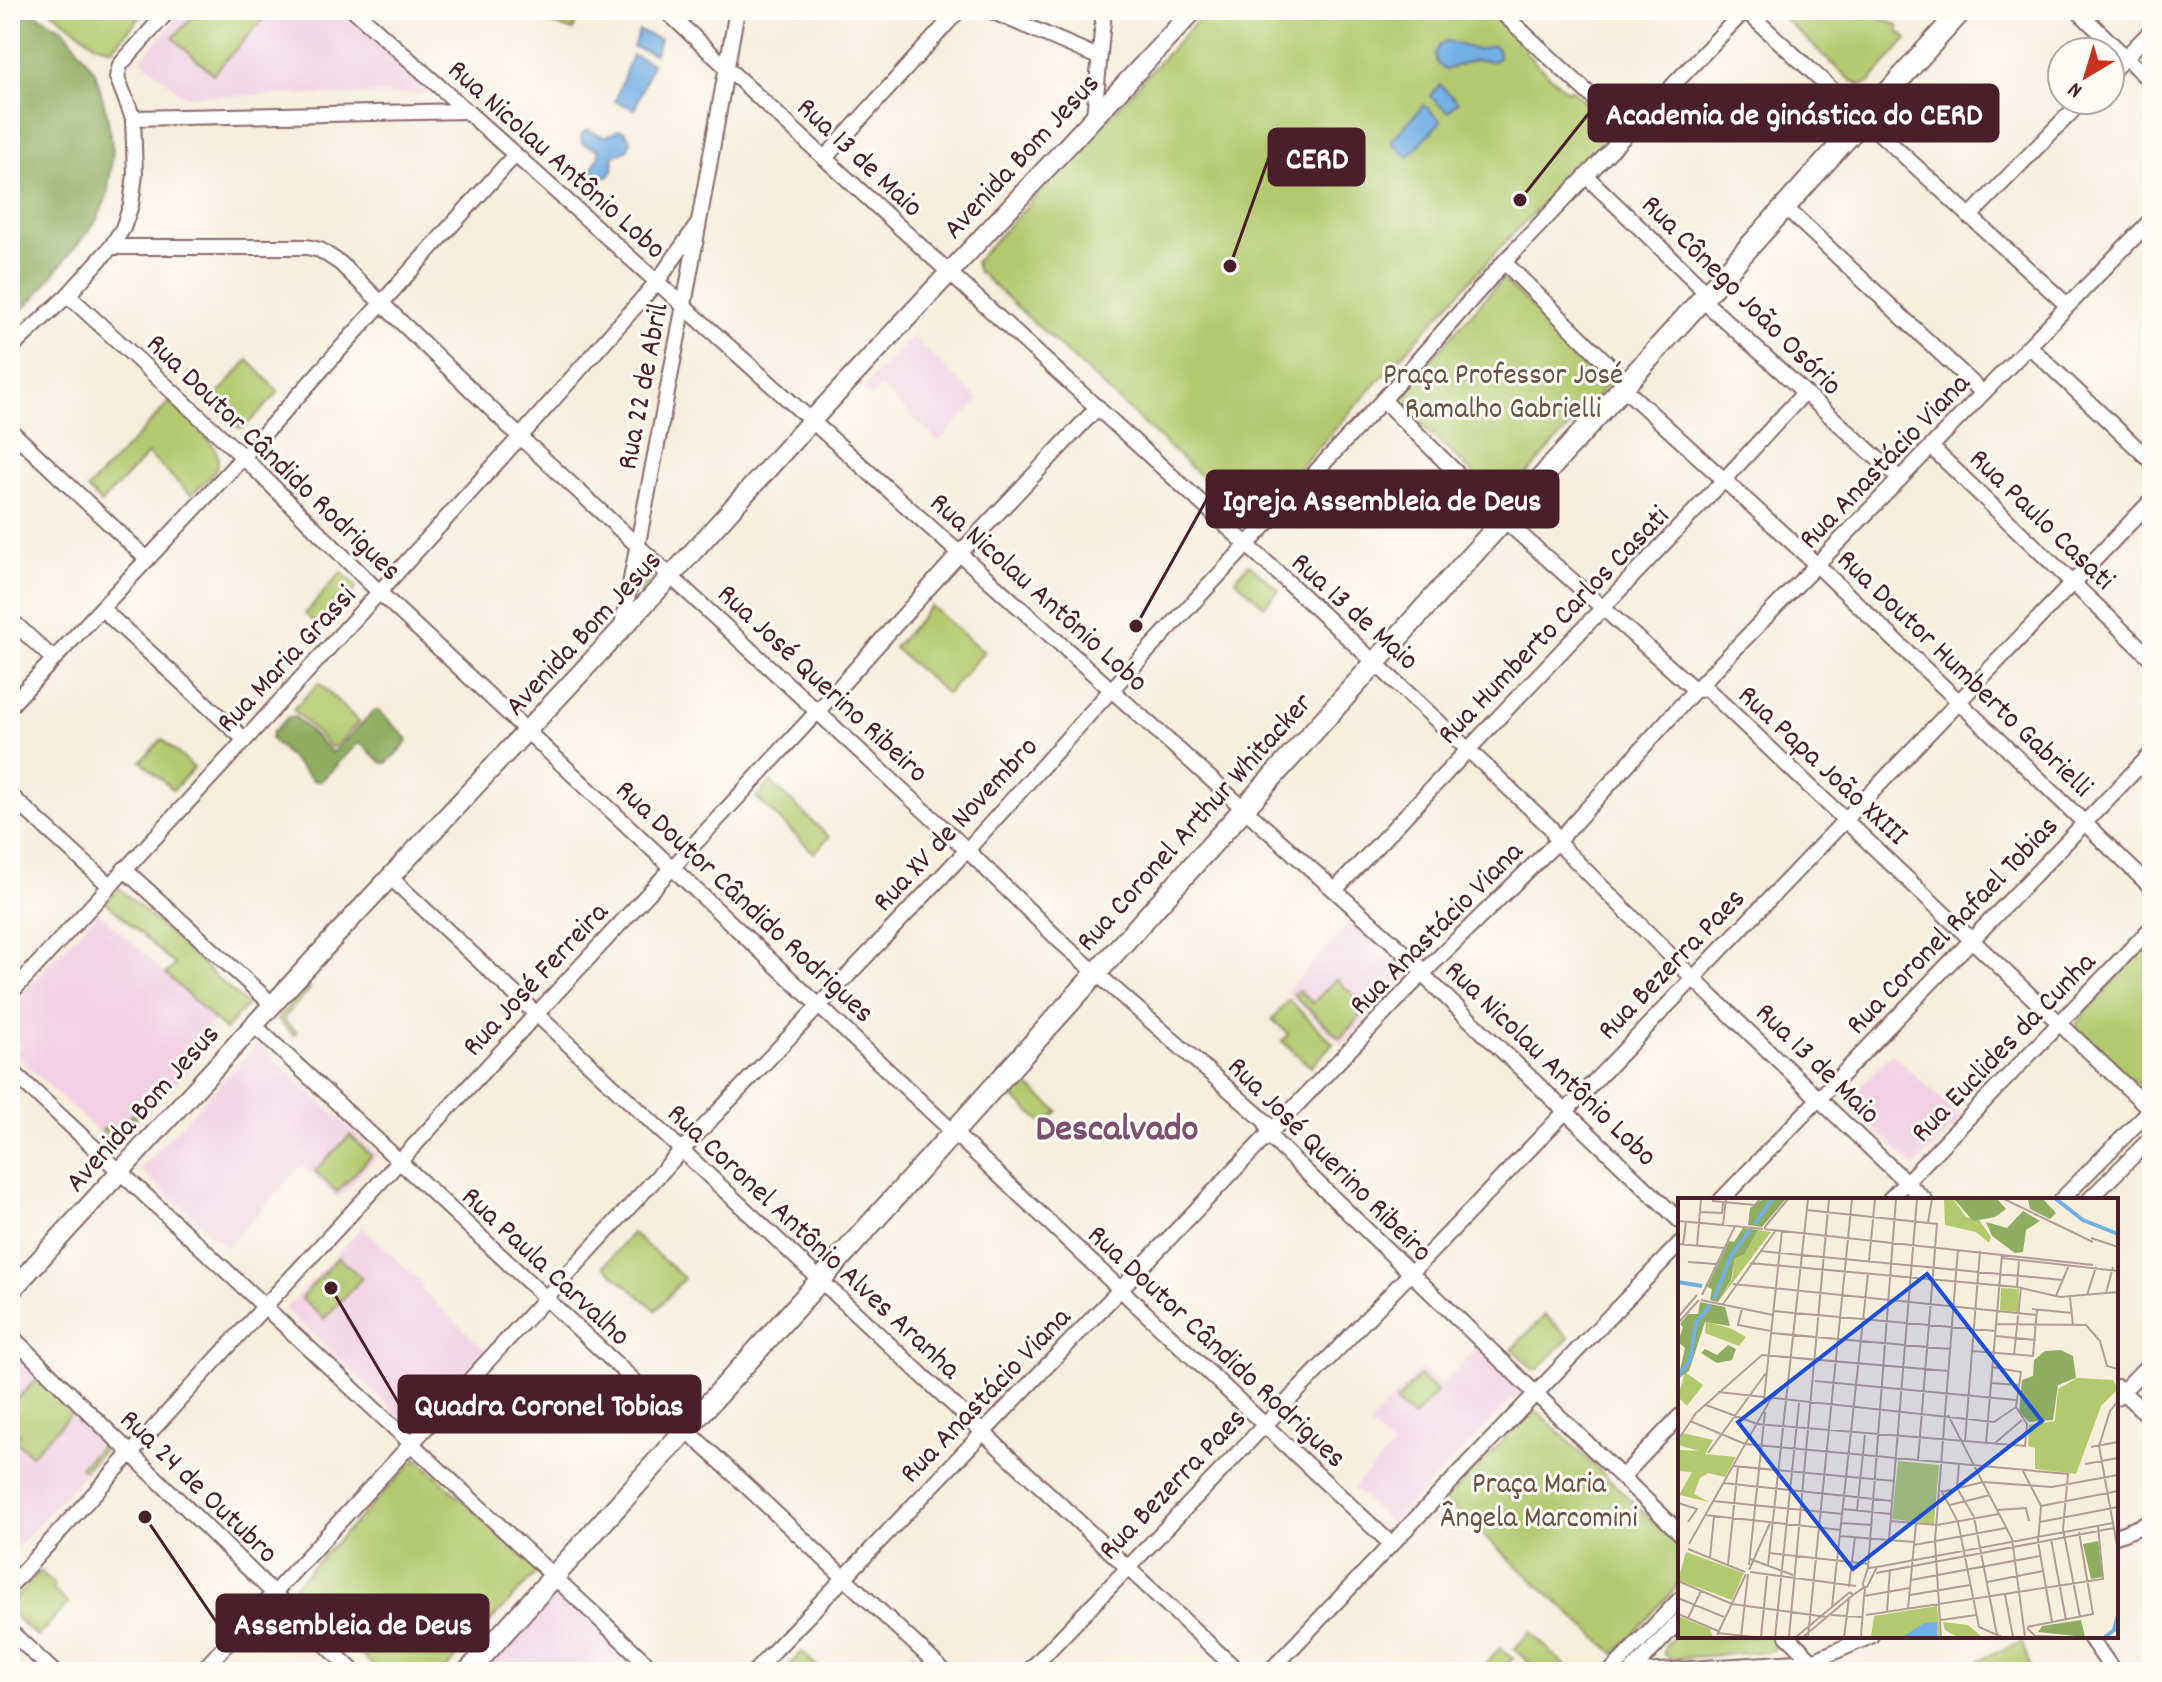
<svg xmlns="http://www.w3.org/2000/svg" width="2162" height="1682" font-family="Dekko,sans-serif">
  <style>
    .built { fill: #f1d0e3 }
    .green { fill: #b3c96e; stroke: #7e744c; stroke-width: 2 }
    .forest { fill: #8ead61; stroke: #6c6646; stroke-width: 2 }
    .water { fill: #72afe4; stroke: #5e6788; stroke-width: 2 }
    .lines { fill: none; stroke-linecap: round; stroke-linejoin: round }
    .minor-casing { stroke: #876769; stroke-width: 18 }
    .tertiary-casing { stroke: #876769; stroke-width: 22 }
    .secondary-casing { stroke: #876769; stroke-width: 24 }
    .minor { stroke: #fff; stroke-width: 14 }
    .tertiary { stroke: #fff; stroke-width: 18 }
    .secondary { stroke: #fff; stroke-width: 20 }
    .labels { text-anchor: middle; stroke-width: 6; stroke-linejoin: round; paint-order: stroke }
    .street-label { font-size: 30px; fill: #4a1f2b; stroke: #fdfcf7 }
    .park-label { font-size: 30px; fill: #6a523f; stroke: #fdfcf7 }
    .district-label { font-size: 38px; font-weight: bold; fill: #7d4f6e; stroke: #fdfcf7 }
    .inset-river { fill: none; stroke: #72afe4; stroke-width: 4 }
    .inset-road { fill: none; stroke: #b29b95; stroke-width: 2 }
    .view { fill: #1d4ed8; fill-opacity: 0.15; stroke: #1d4ed8; stroke-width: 4 }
    .inset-edge { fill: none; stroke: #4a1f2b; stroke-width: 4 }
    .leader { fill: none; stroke: #4a1f2b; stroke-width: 3 }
    .callout-dot { fill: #4a1f2b; stroke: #fdfcf7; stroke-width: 3 }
    .callout { fill: #4a1f2b; stroke: #4a1f2b; stroke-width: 3 }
    .callout-label { font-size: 32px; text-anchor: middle; font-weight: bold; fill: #fff }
  </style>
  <rect width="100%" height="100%" fill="#fdfcf7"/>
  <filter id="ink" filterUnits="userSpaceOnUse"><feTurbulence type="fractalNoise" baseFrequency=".0125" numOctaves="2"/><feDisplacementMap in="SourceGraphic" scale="16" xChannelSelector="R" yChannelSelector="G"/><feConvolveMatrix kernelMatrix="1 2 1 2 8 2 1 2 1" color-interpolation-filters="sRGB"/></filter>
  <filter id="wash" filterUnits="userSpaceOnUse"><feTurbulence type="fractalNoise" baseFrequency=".006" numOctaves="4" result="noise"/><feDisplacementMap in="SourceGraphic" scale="32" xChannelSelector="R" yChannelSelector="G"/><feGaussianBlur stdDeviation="1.8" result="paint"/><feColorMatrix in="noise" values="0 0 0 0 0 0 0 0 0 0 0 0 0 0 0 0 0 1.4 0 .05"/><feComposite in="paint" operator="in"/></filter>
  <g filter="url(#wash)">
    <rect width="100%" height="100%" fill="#f7eedc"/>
    <g class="built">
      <polygon points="184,10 341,10 428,88 423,94 184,96 141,59"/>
      <polygon points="912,336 979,400 939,442 881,387 870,398 861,389"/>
      <polygon points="98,911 215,1020 190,1047 200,1057 115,1148 14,1053 21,1046 10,1036 10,1007"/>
      <polygon points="1351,921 1408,974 1342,1045 1286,992"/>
      <polygon points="258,1043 378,1155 338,1199 302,1165 226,1248 140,1169"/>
      <polygon points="1892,1053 1962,1120 1914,1167 1849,1104 1850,1098"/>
      <polygon points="362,1227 424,1285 421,1289 485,1350 412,1428 285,1309"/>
      <polygon points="10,1344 112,1444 10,1554"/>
      <polygon points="1478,1346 1519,1386 1519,1393 1394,1520 1389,1522 1353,1488 1392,1448 1369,1425 1420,1369 1441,1386"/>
      <polygon points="559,1593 626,1655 609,1672 484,1672"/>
      <polygon points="913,1650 936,1672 892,1672"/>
    </g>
    <g class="green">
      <polygon points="50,10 147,10 112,49 95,44"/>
      <polygon points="199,10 272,10 213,74 173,38"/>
      <polygon points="538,10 580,10 573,31 536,18"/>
      <polygon points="1207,10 1487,10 1527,48 1525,53 1567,91 1571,89 1607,123 1608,136 1509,238 1254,518 1246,518 977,270 975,262"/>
      <polygon points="1775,10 1867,10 1898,26 1899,32 1907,39 1869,83 1860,85 1849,79"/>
      <polygon points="1888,10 1934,10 1921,20 1909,16 1904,18"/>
      <polygon points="1502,279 1608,376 1609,383 1506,497 1499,497 1398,403 1397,397"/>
      <polygon points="248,360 279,392 244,428 237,427 210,403"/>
      <path d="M170,402C184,416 225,445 217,466C214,476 199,487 191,495L148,454L101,503L87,489Z"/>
      <polygon points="646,562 656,575 641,592 637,589 640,565"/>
      <polygon points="1249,564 1279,590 1264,606 1235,579"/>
      <polygon points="341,572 355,584 356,589 322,629 305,614"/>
      <polygon points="931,606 984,652 947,694 894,648"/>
      <polygon points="319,683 359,722 336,746 330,747 293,709"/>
      <polygon points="162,739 194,768 173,790 141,761"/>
      <polygon points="771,782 829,837 814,853 756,797"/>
      <polygon points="119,888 247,1005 225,1030 166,974 175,965 106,902"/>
      <polygon points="2152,938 2152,1092 2143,1090 2077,1028 2077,1022"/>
      <polygon points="1336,979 1368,1008 1340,1038 1293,995 1298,990 1313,1003"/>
      <polygon points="306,987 310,989 283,1019 297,1032 294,1035 277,1019"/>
      <polygon points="1289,1000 1333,1043 1311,1067 1282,1041 1288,1034 1272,1019"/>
      <polygon points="1019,1078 1058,1111 1045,1125 1007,1092"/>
      <polygon points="152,1093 156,1096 114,1141 102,1131 106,1127 114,1134"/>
      <polygon points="350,1135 371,1156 337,1192 315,1171"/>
      <polygon points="632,1233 684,1278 656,1310 604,1266"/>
      <polygon points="338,1257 362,1278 324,1319 301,1298"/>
      <polygon points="1545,1315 1569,1338 1538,1369 1533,1369 1512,1349"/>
      <polygon points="1419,1376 1437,1392 1413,1418 1396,1402"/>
      <polygon points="38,1378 73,1412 31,1455 14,1439 20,1434 10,1424 10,1406"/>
      <polygon points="1538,1412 1680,1547 1680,1583 1615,1654 1444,1500 1530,1414"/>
      <polygon points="80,1418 108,1444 84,1470 80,1467 102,1444 77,1421"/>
      <polygon points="417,1458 538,1571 443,1672 380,1672 292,1588"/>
      <polygon points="40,1571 55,1585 52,1589 68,1603 37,1637 10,1612 10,1604"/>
      <polygon points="1680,1630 1680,1636 1773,1636 1778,1640 1776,1647 1772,1651 1671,1659 1664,1654 1665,1646"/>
      <polygon points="1530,1632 1572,1672 1539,1672 1514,1649"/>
      <polygon points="2022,1642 2032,1672 1983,1672 1979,1660"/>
      <polygon points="1500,1648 1513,1659 1500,1672 1479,1672"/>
      <polygon points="802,1652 823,1672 783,1672"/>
    </g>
    <g class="forest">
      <polygon points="31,11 65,30 95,72 107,114 113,151 107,197 96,221 36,296 10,321 10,13"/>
      <polygon points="374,711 379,711 407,738 408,742 387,763 382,763 361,744 357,744 321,781 314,781 271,739 272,733 288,717 295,717 331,752 336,750"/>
    </g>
    <g class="water">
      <polygon points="639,31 660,39 655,54 633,47"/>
      <polygon points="1447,41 1477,50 1493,45 1498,49 1499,58 1494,61 1474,60 1445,70 1437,63 1435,54 1440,44"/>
      <polygon points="632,55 652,63 635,109 615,101"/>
      <polygon points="1440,85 1458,102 1448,112 1430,96"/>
      <polygon points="1424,105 1441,121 1408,157 1391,141"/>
      <polygon points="587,130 605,137 619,130 624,131 631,140 628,149 614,156 613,171 608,177 598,176 592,169 599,155 598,149 582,143 581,135"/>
    </g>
  </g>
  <g filter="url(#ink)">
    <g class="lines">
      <g class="minor-casing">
        <g id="minor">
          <polyline points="354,10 1418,965 1422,974 1680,1221"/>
          <path d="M665,10C958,285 1260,551 1551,828L1557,842L1712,997L1925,1200"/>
          <polyline points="989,10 1098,57"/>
          <polyline points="1499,10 1629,131"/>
          <polyline points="1745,10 2067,305"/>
          <polyline points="2077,10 2152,83"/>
          <polyline points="2110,73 2152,30"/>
          <polyline points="1094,117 1104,10"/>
          <polyline points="133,118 466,111"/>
          <polyline points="825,158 959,10"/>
          <polyline points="1587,177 1696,282 1705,293 1707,304 1900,479"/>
          <polyline points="1784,206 1983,393"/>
          <polyline points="1969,217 2083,100"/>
          <polyline points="111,247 307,247 320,250 340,263 520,437 967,850 1062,943 1266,1122 1269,1136 1680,1533"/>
          <polyline points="1504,262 1627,383 1628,392 1818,566 2152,888"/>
          <polyline points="68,295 243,457 380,593 1390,1543"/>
          <polyline points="2030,347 2152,462"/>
          <polyline points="10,349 68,295 111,247 123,228 131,205 135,174 133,118 117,77 120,65 169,10"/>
          <polyline points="1383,400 1503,519 1695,690 1707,689 2152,1111"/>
          <polyline points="10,430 147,559"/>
          <polyline points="1932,448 2152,659"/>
          <polyline points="102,609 245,740"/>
          <polyline points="10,619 53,659"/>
          <polyline points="621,631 684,305 737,10"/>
          <polyline points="10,706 243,457 514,156"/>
          <polyline points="10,795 109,885"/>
          <polyline points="124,869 273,1005"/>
          <polyline points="391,878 1239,1672"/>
          <polyline points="1335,890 1724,480 1804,393"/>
          <polyline points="10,994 245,740 520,437 657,282 698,224"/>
          <polyline points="254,1025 945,1672"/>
          <polyline points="10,1069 656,1672"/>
          <polyline points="1721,1200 2152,753"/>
          <polyline points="1889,1200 2152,927"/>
          <polyline points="2061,1200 2152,1108"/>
          <polyline points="2089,1200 2152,1137"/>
          <polyline points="10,1335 354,1672"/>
          <polyline points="2117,1387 2152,1419"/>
          <polyline points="2116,1398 2152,1361"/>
          <polyline points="1622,1477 1680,1416"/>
          <polyline points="2116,1536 2152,1522"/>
          <polyline points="10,1586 265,1306 817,712 959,554 1098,407"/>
          <polyline points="10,1631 54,1672"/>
          <polyline points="1787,1636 1824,1672"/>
          <polyline points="2089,1636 2114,1672"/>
          <polyline points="201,1672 681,1151 967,850 1111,690 1383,400 1504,262 1745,10"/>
          <polyline points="754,1672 1422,974 1557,842 1695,690 2152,219"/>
          <polyline points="1028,1672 2152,500"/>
          <polyline points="1269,1672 1680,1243"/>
          <polyline points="1610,1672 1680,1599"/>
          <polyline points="1631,1672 1680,1620"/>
          <polyline points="1644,1672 1813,1661 1871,1636"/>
        </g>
      </g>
      <g class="tertiary-casing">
        <polyline id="tertiary" points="10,1292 339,932 671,576 812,420 1194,10"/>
      </g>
      <g class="secondary-casing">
        <polyline id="secondary" points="468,1672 1962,10"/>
      </g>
      <use href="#minor" class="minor"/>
      <use href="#tertiary" class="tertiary"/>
      <use href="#secondary" class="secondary"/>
    </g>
  </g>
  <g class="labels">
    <g class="street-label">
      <text transform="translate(1020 155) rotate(-47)" y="10">Avenida Bom Jesus</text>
      <text transform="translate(861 156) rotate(43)" y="10">Rua 13 de Maio</text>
      <text transform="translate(558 158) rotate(42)" y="10">Rua Nicolau Antônio Lobo</text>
      <text transform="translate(1743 294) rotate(45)" y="10">Rua Cônego João Osório</text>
      <text transform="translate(641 386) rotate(-79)" y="10">Rua 22 de Abril</text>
      <text transform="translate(275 456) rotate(44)" y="10">Rua Doutor Cândido Rodrigues</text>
      <text transform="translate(1883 460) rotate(-46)" y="10">Rua Anastácio Viana</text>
      <text transform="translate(2043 518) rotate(44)" y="10">Rua Paulo Casati</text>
      <text transform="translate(1040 591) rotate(42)" y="10">Rua Nicolau Antônio Lobo</text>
      <text transform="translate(1356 610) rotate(42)" y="10">Rua 13 de Maio</text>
      <text transform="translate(1552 624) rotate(-46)" y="10">Rua Humberto Carlos Casati</text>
      <text transform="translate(582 632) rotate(-47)" y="10">Avenida Bom Jesus</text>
      <text transform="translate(285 658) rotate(-47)" y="10">Rua Maria Grassi</text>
      <text transform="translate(1966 672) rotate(44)" y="10">Rua Doutor Humberto Gabrielli</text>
      <text transform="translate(824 682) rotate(43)" y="10">Rua José Querino Ribeiro</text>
      <text transform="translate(1824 764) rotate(43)" y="10">Rua Papa João XXIII</text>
      <text transform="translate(1193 821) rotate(-48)" y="10">Rua Coronel Arthur Whitacker</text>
      <text transform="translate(954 823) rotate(-47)" y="10">Rua XV de Novembro</text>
      <text transform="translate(746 900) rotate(43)" y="10">Rua Doutor Cândido Rodrigues</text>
      <text transform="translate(1951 924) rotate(-46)" y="10">Rua Coronel Rafael Tobias</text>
      <text transform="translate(1435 927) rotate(-45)" y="10">Rua Anastácio Viana</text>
      <text transform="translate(1670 963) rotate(-46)" y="10">Rua Bezerra Paes</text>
      <text transform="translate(534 978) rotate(-47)" y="10">Rua José Ferreira</text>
      <text transform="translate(2002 1046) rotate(-46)" y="10">Rua Euclides da Cunha</text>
      <text transform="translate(1552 1062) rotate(44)" y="10">Rua Nicolau Antônio Lobo</text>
      <text transform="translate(1819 1062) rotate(44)" y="10">Rua 13 de Maio</text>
      <text transform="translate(141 1107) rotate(-48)" y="10">Avenida Bom Jesus</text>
      <text transform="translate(1331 1158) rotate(45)" y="10">Rua José Querino Ribeiro</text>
      <text transform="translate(815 1240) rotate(43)" y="10">Rua Coronel Antônio Alves Aranha</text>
      <text transform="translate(547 1265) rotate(43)" y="10">Rua Paula Carvalho</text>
      <text transform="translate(1218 1345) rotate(43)" y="10">Rua Doutor Cândido Rodrigues</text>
      <text transform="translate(984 1394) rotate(-46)" y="10">Rua Anastácio Viana</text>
      <text transform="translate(1171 1483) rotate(-46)" y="10">Rua Bezerra Paes</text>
      <text transform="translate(200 1485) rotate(44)" y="10">Rua 24 de Outubro</text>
    </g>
    <g class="park-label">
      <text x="1503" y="383">Praça Professor José<tspan x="1503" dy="34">Ramalho Gabrielli</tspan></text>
      <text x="1539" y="1492">Praça Maria<tspan x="1539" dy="34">Ângela Marcomini</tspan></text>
    </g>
    <g class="district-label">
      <text x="1117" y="1139">Descalvado</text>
    </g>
  </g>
  <g transform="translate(1678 1198)">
    <rect width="440" height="440" fill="#f7eedc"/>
    <path d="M266,1H275L288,19L301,22L313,39L311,45L298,34L267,27ZM80,32L93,34L40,104L54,81L57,60L66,57ZM323,90L341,91L340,114L322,112ZM28,124L52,130L68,139L61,148L27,135ZM7,174L25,187L9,208L0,199ZM399,180L435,182L440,191L423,208L398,276L357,271V250L350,248L351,227L377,223L380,191ZM5,235L35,242L27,256L58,259L47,279L30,275L22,280L16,296L31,304L1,297L14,274L0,273V252L21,253L0,247ZM220,263L261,267L256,326L214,321ZM8,354L66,375L54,402L0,382ZM259,408L262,439H193L196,418ZM0,418L32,431L35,439H0ZM265,424L290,427L303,438L279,439L267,432Z" fill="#b3c96e"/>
    <path d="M85,1H108L84,29L70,27L72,10ZM276,1H319L328,11L317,19L295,23ZM350,1H365L378,15L372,21L352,11ZM345,13L362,23L348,32L345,54L337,55L314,38L308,24L329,30ZM65,30L80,32L66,57L57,60L53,82L40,104L32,102L34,91L29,89L51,43L56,44ZM22,104L47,109L52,128L27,124L11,173L0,181L7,150L0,144L5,129L2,126L10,116H20ZM50,147L58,151L54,162L39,165L23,155L27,151L39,157ZM383,152L395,158L398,180L380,187L375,222L351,224L341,214L344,182L355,178L356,162L367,153ZM420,343L425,379L413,381L405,346ZM403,422L407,439L360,434L364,428Z" fill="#8ead61"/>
    <path d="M246,425L259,424V439L226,438Z" fill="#72afe4"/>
    <path class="inset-river" d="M378,1L405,22L440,36M77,26L94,1M0,84L24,88M36,101L53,58L72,32M0,178L12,162L18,125L32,107M427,439L436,432L440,417"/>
    <path class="inset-road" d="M326,1L415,44M34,3L77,7L82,1M129,12L259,26L240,263M22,14L44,15L45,5M0,23L57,28M250,25L254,1M45,27L48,1M86,30L110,1M86,31L415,67M413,40L440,49M0,46L46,50M5,47L8,23M19,48L23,1M82,53L384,82M324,60L440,73M191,63L197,1M10,64L38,66M72,65L339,89L382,99L440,94M55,86L359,117M339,89L341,62M428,95L435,69M24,97L57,28L85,31M409,97L418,69M378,98L391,67M392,99L395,127M23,102L95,117M45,106L98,32M64,110L60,127L93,133M354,111L394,115M95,113L318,133M1,118L19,97M0,125L21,102M318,126L408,127L422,143L429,168L440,171M93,135L272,151M317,138L358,142M294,153L355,158L359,112M336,157L343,90M137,183L338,202M313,185L340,187M40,194L316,224L338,209M86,201L104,33M440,203L432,213L421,248L440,353M28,207L79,226L347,248L349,226L338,209L343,174L314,169M270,217L334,341L347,439M12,223L67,246L390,276L385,331L402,419M0,242L18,215L84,157L270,173M287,243L302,53M308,245L324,56M317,245L344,222M413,249L440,244M30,255L88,175M281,266L279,290L296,319L319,437M407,266L440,260M55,268L216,283M345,273L363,308L360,344L374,424M45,285L215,303M263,292L280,324L301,429L324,439M264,294L305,284L374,289L440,277M35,303L165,316M0,305L19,311L10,324M272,307L312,297M363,308L440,293M165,311L213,316M179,312L187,237M319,312L348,310L351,323M27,317L163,332M213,323L259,327L321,316M362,324L440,309M164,325L194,327M162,338L236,344M373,341L388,422M211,342L239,1M11,346L92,202L108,187M236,347L328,330M10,351L67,374M91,355L191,366M32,360L36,318M72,361L115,377M50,367L60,268M71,367L87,214M90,367L130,1M199,369L435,325M190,370L218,1M71,372L92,325M72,374L178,388M198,375L436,330M233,382L362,358M0,383L54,406L149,419M309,384L365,373M171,389L177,339M172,394L175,397L185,390L186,389H189L199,369L190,370L185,385V387L186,389L187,393L186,398L183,439M232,397L292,387M327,397L335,439M186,398L232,390M0,400L46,419M154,409L190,76M230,411L238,326M209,414L212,371M0,416L40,433M153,417L184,419M188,417L425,381L420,328M10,420L23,393M263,422L298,417M349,429L415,416L401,334M349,430L357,438L384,439M39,435L77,439M39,437L68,376M63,439L70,376M83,439L89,378M97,439L121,205M111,439L151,1M118,439L172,394M125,439L175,397M130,439L174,1M166,439L171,400M263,439L257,343L280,51"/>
    <path class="view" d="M249,76L364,223L175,371L60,224Z"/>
    <rect width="440" height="440" class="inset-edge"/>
  </g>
  <path class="leader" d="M1520 200L1589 113M1230 266L1269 157M1136 626L1207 499M331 1288L399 1404M145 1517L217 1623"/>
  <g class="callout-dot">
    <circle cx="1520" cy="200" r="8"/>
    <circle cx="1230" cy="266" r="8"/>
    <circle cx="1136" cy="626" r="8"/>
    <circle cx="331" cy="1288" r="8"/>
    <circle cx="145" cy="1517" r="8"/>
  </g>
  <g class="callout">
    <rect x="1589" y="85" width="409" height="56" rx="8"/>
    <rect x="1269" y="129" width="95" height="56" rx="8"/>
    <rect x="1207" y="471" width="351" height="56" rx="8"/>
    <rect x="399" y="1376" width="301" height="56" rx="8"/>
    <rect x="217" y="1595" width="271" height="56" rx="8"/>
  </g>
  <g class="callout-label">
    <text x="1794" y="124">Academia de ginástica do CERD</text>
    <text x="1317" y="168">CERD</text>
    <text x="1382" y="510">Igreja Assembleia de Deus</text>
    <text x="549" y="1415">Quadra Coronel Tobias</text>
    <text x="353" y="1634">Assembleia de Deus</text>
  </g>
  <rect width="2162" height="1682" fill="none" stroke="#fdfcf7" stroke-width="40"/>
  <g transform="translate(2086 76) rotate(218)"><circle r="38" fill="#fdfcf7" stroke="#b5a4a5" stroke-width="2"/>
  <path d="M0-6L14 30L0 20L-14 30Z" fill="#c8321e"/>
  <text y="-12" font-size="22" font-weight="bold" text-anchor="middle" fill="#4a1f2b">N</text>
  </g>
</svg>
